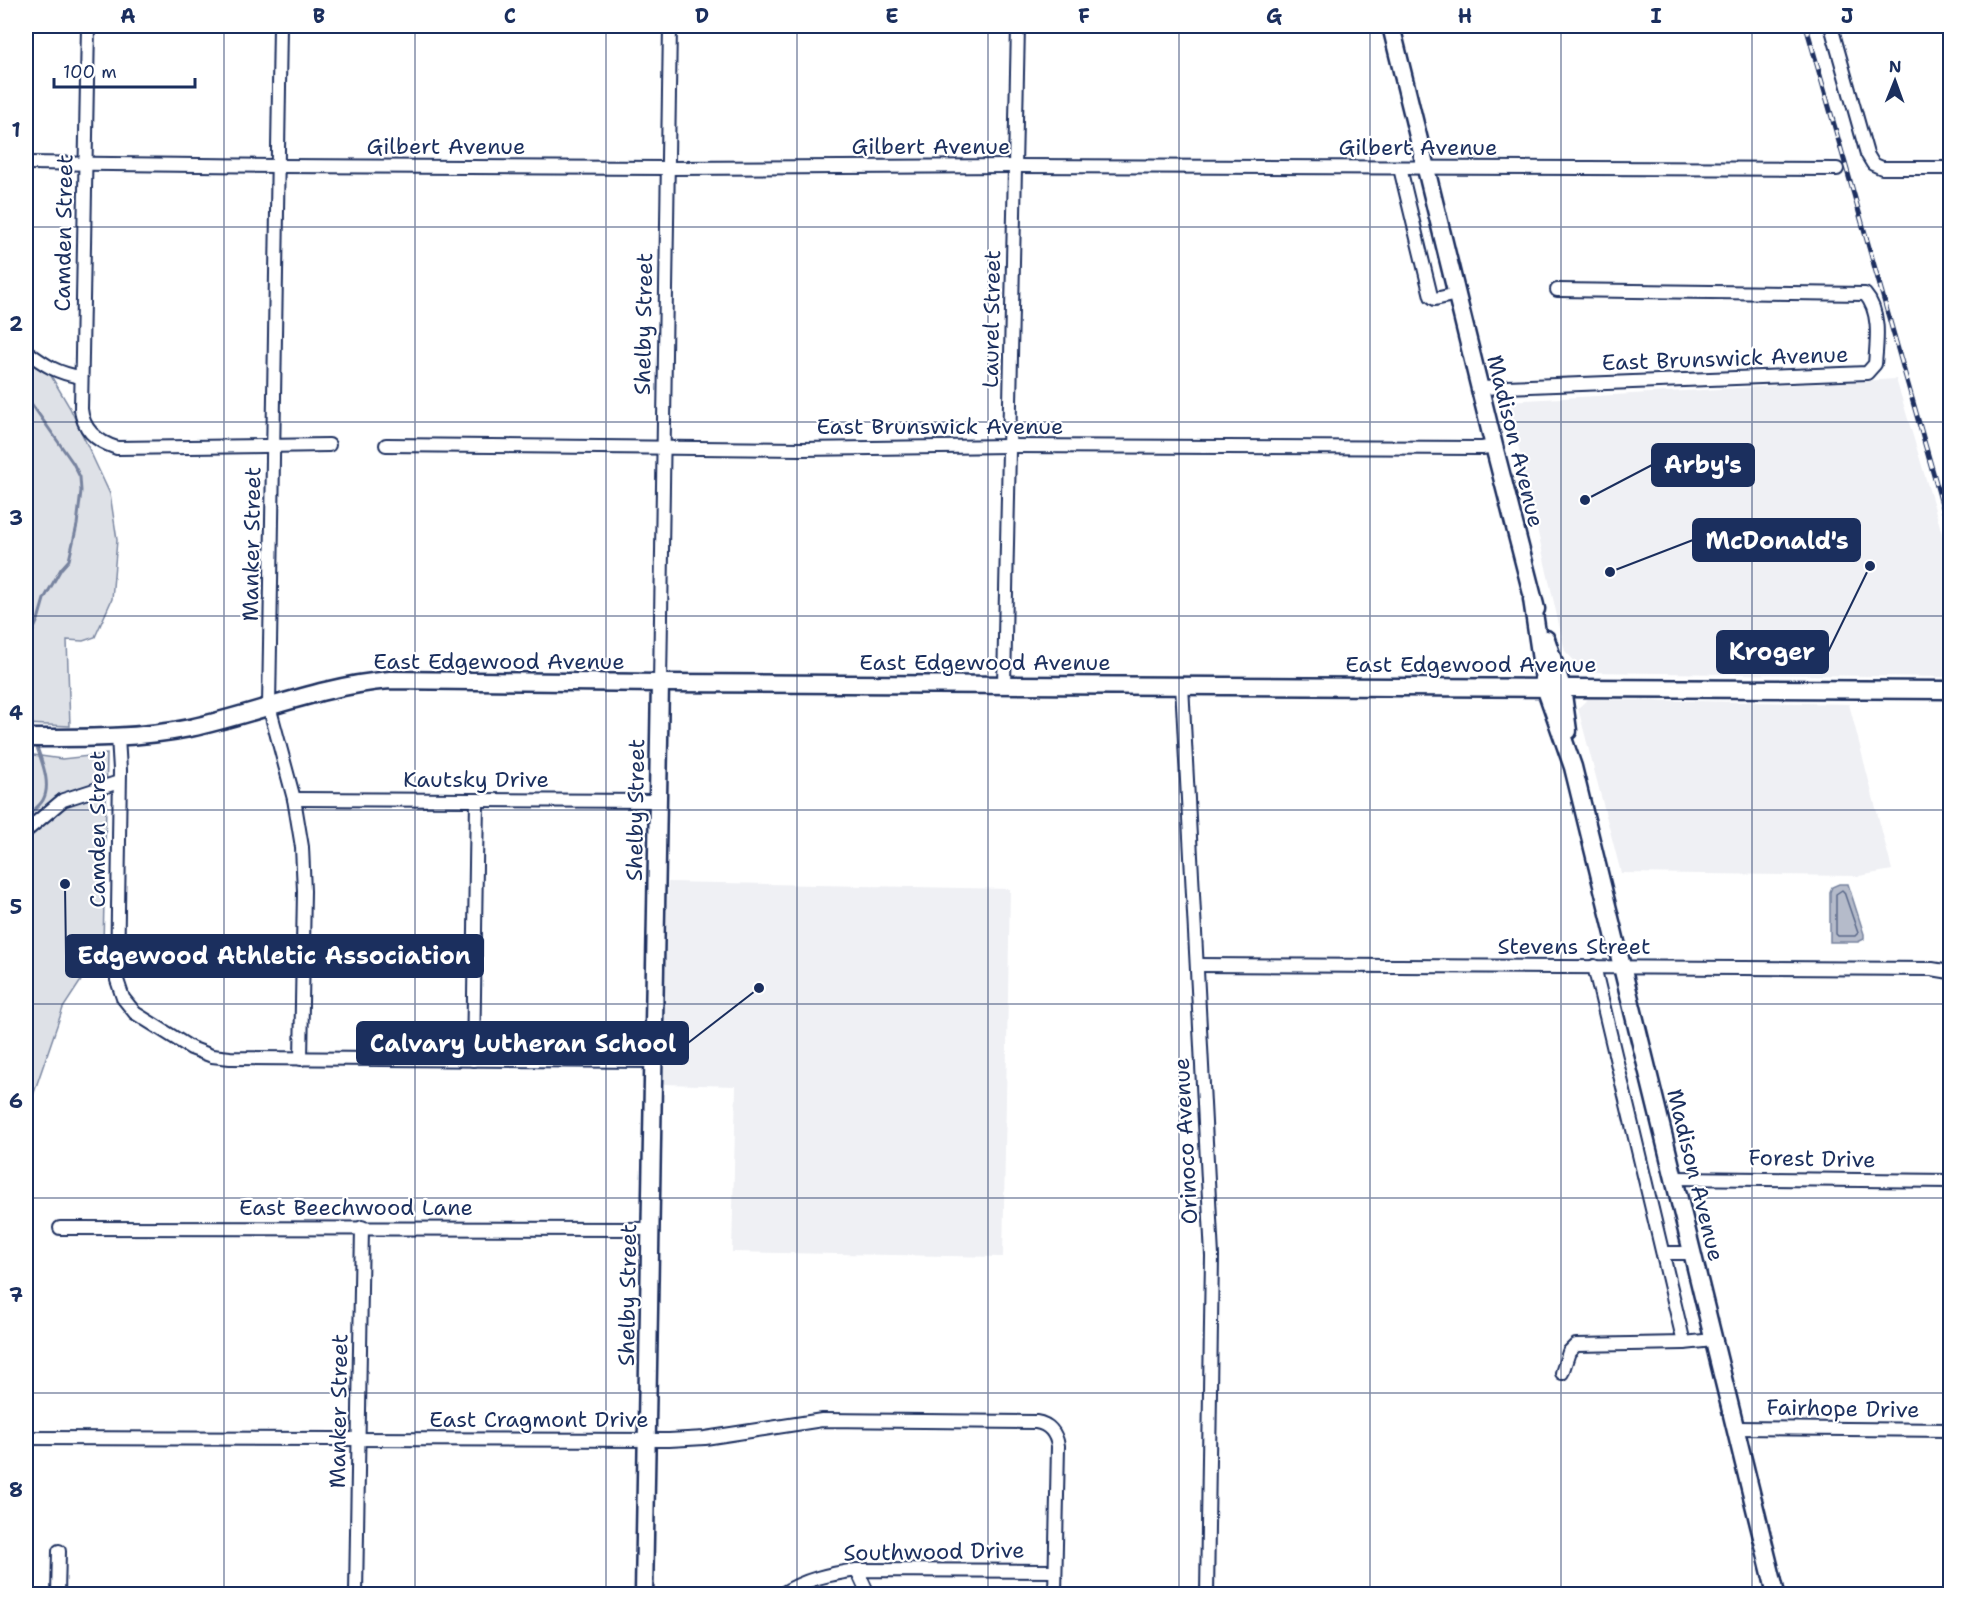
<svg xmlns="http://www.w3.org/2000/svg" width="1976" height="1620" font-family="'Shantell Sans',sans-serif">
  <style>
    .built { fill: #eff0f4 }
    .green { fill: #dee1e7; stroke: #7c88a2; stroke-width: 1.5 }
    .water { fill: #b5bbca; stroke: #77839f; stroke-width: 1.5 }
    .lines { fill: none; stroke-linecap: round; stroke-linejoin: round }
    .shore { stroke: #596789; stroke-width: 1.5 }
    .stream { stroke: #77839f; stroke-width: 3 }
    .street-casing { stroke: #1b2f5e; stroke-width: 16 }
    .secondary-casing { stroke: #1b2f5e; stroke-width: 21 }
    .street { stroke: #fff; stroke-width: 12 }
    .secondary { stroke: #fff; stroke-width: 16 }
    .rail-casing { stroke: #1b2f5e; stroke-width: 5 }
    .rail { stroke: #fff; stroke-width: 3; stroke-dasharray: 9; stroke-linecap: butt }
    .grid { fill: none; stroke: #1b2f5e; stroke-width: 1.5; stroke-opacity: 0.55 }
    .labels { text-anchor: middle; stroke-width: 4.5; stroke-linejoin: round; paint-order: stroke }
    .street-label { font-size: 22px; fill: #1b2f5e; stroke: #fff }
    .leader { fill: none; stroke: #1b2f5e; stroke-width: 2 }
    .callout-dot { fill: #1b2f5e; stroke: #fff; stroke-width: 2 }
    .callout { fill: #1b2f5e; stroke: #1b2f5e; stroke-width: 2 }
    .callout-label { font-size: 24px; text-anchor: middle; font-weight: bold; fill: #fff }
    .neatline { fill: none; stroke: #1b2f5e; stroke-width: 2 }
    .grid-label { font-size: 20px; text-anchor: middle; font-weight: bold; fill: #1b2f5e }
  </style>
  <rect width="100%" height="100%" fill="#fff"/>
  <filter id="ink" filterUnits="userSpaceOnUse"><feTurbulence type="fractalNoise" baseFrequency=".0167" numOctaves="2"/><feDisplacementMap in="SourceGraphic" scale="12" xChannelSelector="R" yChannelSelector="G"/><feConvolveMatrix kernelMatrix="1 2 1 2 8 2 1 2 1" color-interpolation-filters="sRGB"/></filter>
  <g filter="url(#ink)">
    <g class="built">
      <polygon points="1896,379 1950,560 1950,677 1585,672 1565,651 1508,401"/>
      <polygon points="1588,699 1849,704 1892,870 1859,876 1621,873 1578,708"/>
      <polygon points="668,882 1010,889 1003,1257 732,1252 736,1086 663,1084"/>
    </g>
    <g class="green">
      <polygon points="26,361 50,374 70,408 110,494 117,540 112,599 95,637 83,641 67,640 70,726 26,724"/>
      <polygon points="26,754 62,759 107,754 103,947 63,1008 26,1116"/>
    </g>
    <polygon class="water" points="1839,884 1848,884 1864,934 1864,939 1858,942 1830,942 1830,892 1832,887"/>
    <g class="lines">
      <polygon class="shore" points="1842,890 1844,892 1858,933 1855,936 1838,936 1836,934 1836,894"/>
      <g class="stream">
        <polyline points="26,396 73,463 80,477 81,491 77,525 69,560 61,569 44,599 38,620 28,642 29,702 33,732"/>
        <path d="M26,817C31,812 39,807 43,800C52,784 41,760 36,744"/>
      </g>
      <g class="street-casing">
        <g id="street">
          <path d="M88,26L81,409C83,431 98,442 117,448L329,445"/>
          <polyline points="280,26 269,706 294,799 302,847 304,891 301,1059"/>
          <polyline points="1831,26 1867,154 1873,164 1882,168 1950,168"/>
          <polyline points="26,163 278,166 667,168 1015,166 1837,169"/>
          <polyline points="1400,168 1431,296 1435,299 1457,294"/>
          <path d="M26,351C45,365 56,373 81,377"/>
          <path d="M1480,388L1867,373L1875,364C1877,341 1881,312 1865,294L1557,290"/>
          <polyline points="386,445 802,449 1009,446 1482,448 1494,446"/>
          <polyline points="660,683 670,26"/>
          <polyline points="1004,685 1018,26"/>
          <polyline points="1182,685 1212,1256 1207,1594"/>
          <polyline points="118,737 120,770 117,980 123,998 135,1013 191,1048 212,1056 230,1058 654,1061"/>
          <polyline points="294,799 658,801"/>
          <polyline points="26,831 63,800 119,782"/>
          <polyline points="1197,965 1932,969 1950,972"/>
          <polyline points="1594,966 1684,1343"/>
          <polyline points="473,1060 477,800"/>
          <polyline points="1673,1178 1950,1181"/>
          <polyline points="60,1228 651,1229"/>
          <polyline points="1663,1253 1692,1253"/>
          <polyline points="1562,1373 1569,1352 1576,1345 1684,1343 1713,1340"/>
          <polyline points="1735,1428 1950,1430"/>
          <path d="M26,1438L669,1440L705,1438L822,1420L1036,1422C1049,1424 1056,1433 1058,1446L1055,1594"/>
          <polyline points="857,1570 868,1594"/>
          <polyline points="58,1594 59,1551"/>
          <polyline points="356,1594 362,1227"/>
          <path d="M782,1594C805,1579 830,1574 857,1570L1055,1571"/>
        </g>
      </g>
      <g class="secondary-casing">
        <g id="secondary">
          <polyline points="1391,26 1494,446 1536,609"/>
          <polyline points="1532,599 1545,687 1573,767 1776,1594"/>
          <polyline points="1546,639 1562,687 1568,731"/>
          <path d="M26,738C80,738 136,739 190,728C259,713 319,686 390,680L660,683L1950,690"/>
          <polyline points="644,1594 660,683"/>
        </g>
      </g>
      <use href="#street" class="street"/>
      <use href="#secondary" class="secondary"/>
      <g class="rail-casing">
        <polyline id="rail" points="1806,26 1950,532"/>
      </g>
      <use href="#rail" class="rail"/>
    </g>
  </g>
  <path class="grid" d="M224,26V1594M415,26V1594M606,26V1594M797,26V1594M988,26V1594M1179,26V1594M1370,26V1594M1561,26V1594M1752,26V1594M26,227H1950M26,422H1950M26,616H1950M26,810H1950M26,1004H1950M26,1198H1950M26,1393H1950"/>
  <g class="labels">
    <g class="street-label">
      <text x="446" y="154">Gilbert Avenue</text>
      <text x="931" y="154">Gilbert Avenue</text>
      <text x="1418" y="155">Gilbert Avenue</text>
      <text transform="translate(63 233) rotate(-89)" y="8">Camden Street</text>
      <text transform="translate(991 319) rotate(-89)" y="8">Laurel Street</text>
      <text transform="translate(643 324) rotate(-89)" y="8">Shelby Street</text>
      <text transform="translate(1725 358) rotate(-2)" y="8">East Brunswick Avenue</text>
      <text x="940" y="434">East Brunswick Avenue</text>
      <text transform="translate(1516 441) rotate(76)" y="8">Madison Avenue</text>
      <text transform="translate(251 544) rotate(-89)" y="8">Manker Street</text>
      <text x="499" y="669">East Edgewood Avenue</text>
      <text x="985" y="670">East Edgewood Avenue</text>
      <text x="1471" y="672">East Edgewood Avenue</text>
      <text x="476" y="787">Kautsky Drive</text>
      <text transform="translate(635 810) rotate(-89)" y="8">Shelby Street</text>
      <text transform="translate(97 829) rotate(-90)" y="8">Camden Street</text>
      <text x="1574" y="954">Stevens Street</text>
      <text transform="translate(1185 1141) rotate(-93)" y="8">Orinoco Avenue</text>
      <text transform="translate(1812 1158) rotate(1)" y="8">Forest Drive</text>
      <text transform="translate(1696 1175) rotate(76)" y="8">Madison Avenue</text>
      <text x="356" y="1215">East Beechwood Lane</text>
      <text transform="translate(627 1295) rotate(-89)" y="8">Shelby Street</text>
      <text transform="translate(1843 1408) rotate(1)" y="8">Fairhope Drive</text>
      <text transform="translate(338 1411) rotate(-89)" y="8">Manker Street</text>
      <text x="539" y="1427">East Cragmont Drive</text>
      <text transform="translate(934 1551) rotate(-1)" y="8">Southwood Drive</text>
    </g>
  </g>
  <path class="leader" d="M1585 500L1652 465M1610 572L1693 540M1870 566L1828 652M65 884L66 956M759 988L688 1043"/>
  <g class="callout-dot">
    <circle cx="1585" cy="500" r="6"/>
    <circle cx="1610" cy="572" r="6"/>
    <circle cx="1870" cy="566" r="6"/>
    <circle cx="65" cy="884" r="6"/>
    <circle cx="759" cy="988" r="6"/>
  </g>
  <g class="callout">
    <rect x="1652" y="444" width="102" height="42" rx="6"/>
    <rect x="1693" y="519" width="167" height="42" rx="6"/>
    <rect x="1717" y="631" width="111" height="42" rx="6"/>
    <rect x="66" y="935" width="417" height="42" rx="6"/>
    <rect x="357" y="1022" width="331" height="42" rx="6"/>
  </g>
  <g class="callout-label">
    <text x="1703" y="473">Arby's</text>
    <text x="1777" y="549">McDonald's</text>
    <text x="1772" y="660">Kroger</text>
    <text x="274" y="964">Edgewood Athletic Association</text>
    <text x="523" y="1052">Calvary Lutheran School</text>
  </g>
  <rect width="1976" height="1620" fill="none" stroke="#fff" stroke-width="66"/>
  <g transform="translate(1895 81) rotate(1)" stroke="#ffffff" stroke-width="4.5" paint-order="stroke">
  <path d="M0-4.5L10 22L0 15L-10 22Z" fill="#1b2f5e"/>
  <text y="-9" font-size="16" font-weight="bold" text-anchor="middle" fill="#1b2f5e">N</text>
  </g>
  <path d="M54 78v9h141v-9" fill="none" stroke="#1b2f5e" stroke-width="3"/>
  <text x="63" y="78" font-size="18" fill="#1b2f5e" stroke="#ffffff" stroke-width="4.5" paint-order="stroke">100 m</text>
  <rect x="33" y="33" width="1910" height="1554" class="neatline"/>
  <g class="grid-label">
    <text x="128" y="23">A</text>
    <text x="319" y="23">B</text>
    <text x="510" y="23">C</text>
    <text x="702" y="23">D</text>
    <text x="892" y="23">E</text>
    <text x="1084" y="23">F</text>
    <text x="1274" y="23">G</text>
    <text x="1465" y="23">H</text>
    <text x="1656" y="23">I</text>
    <text x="1847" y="23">J</text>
    <text x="16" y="137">1</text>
    <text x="16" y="331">2</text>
    <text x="16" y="525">3</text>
    <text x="16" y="720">4</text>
    <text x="16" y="914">5</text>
    <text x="16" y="1108">6</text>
    <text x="16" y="1302">7</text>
    <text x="16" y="1497">8</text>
  </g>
</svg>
